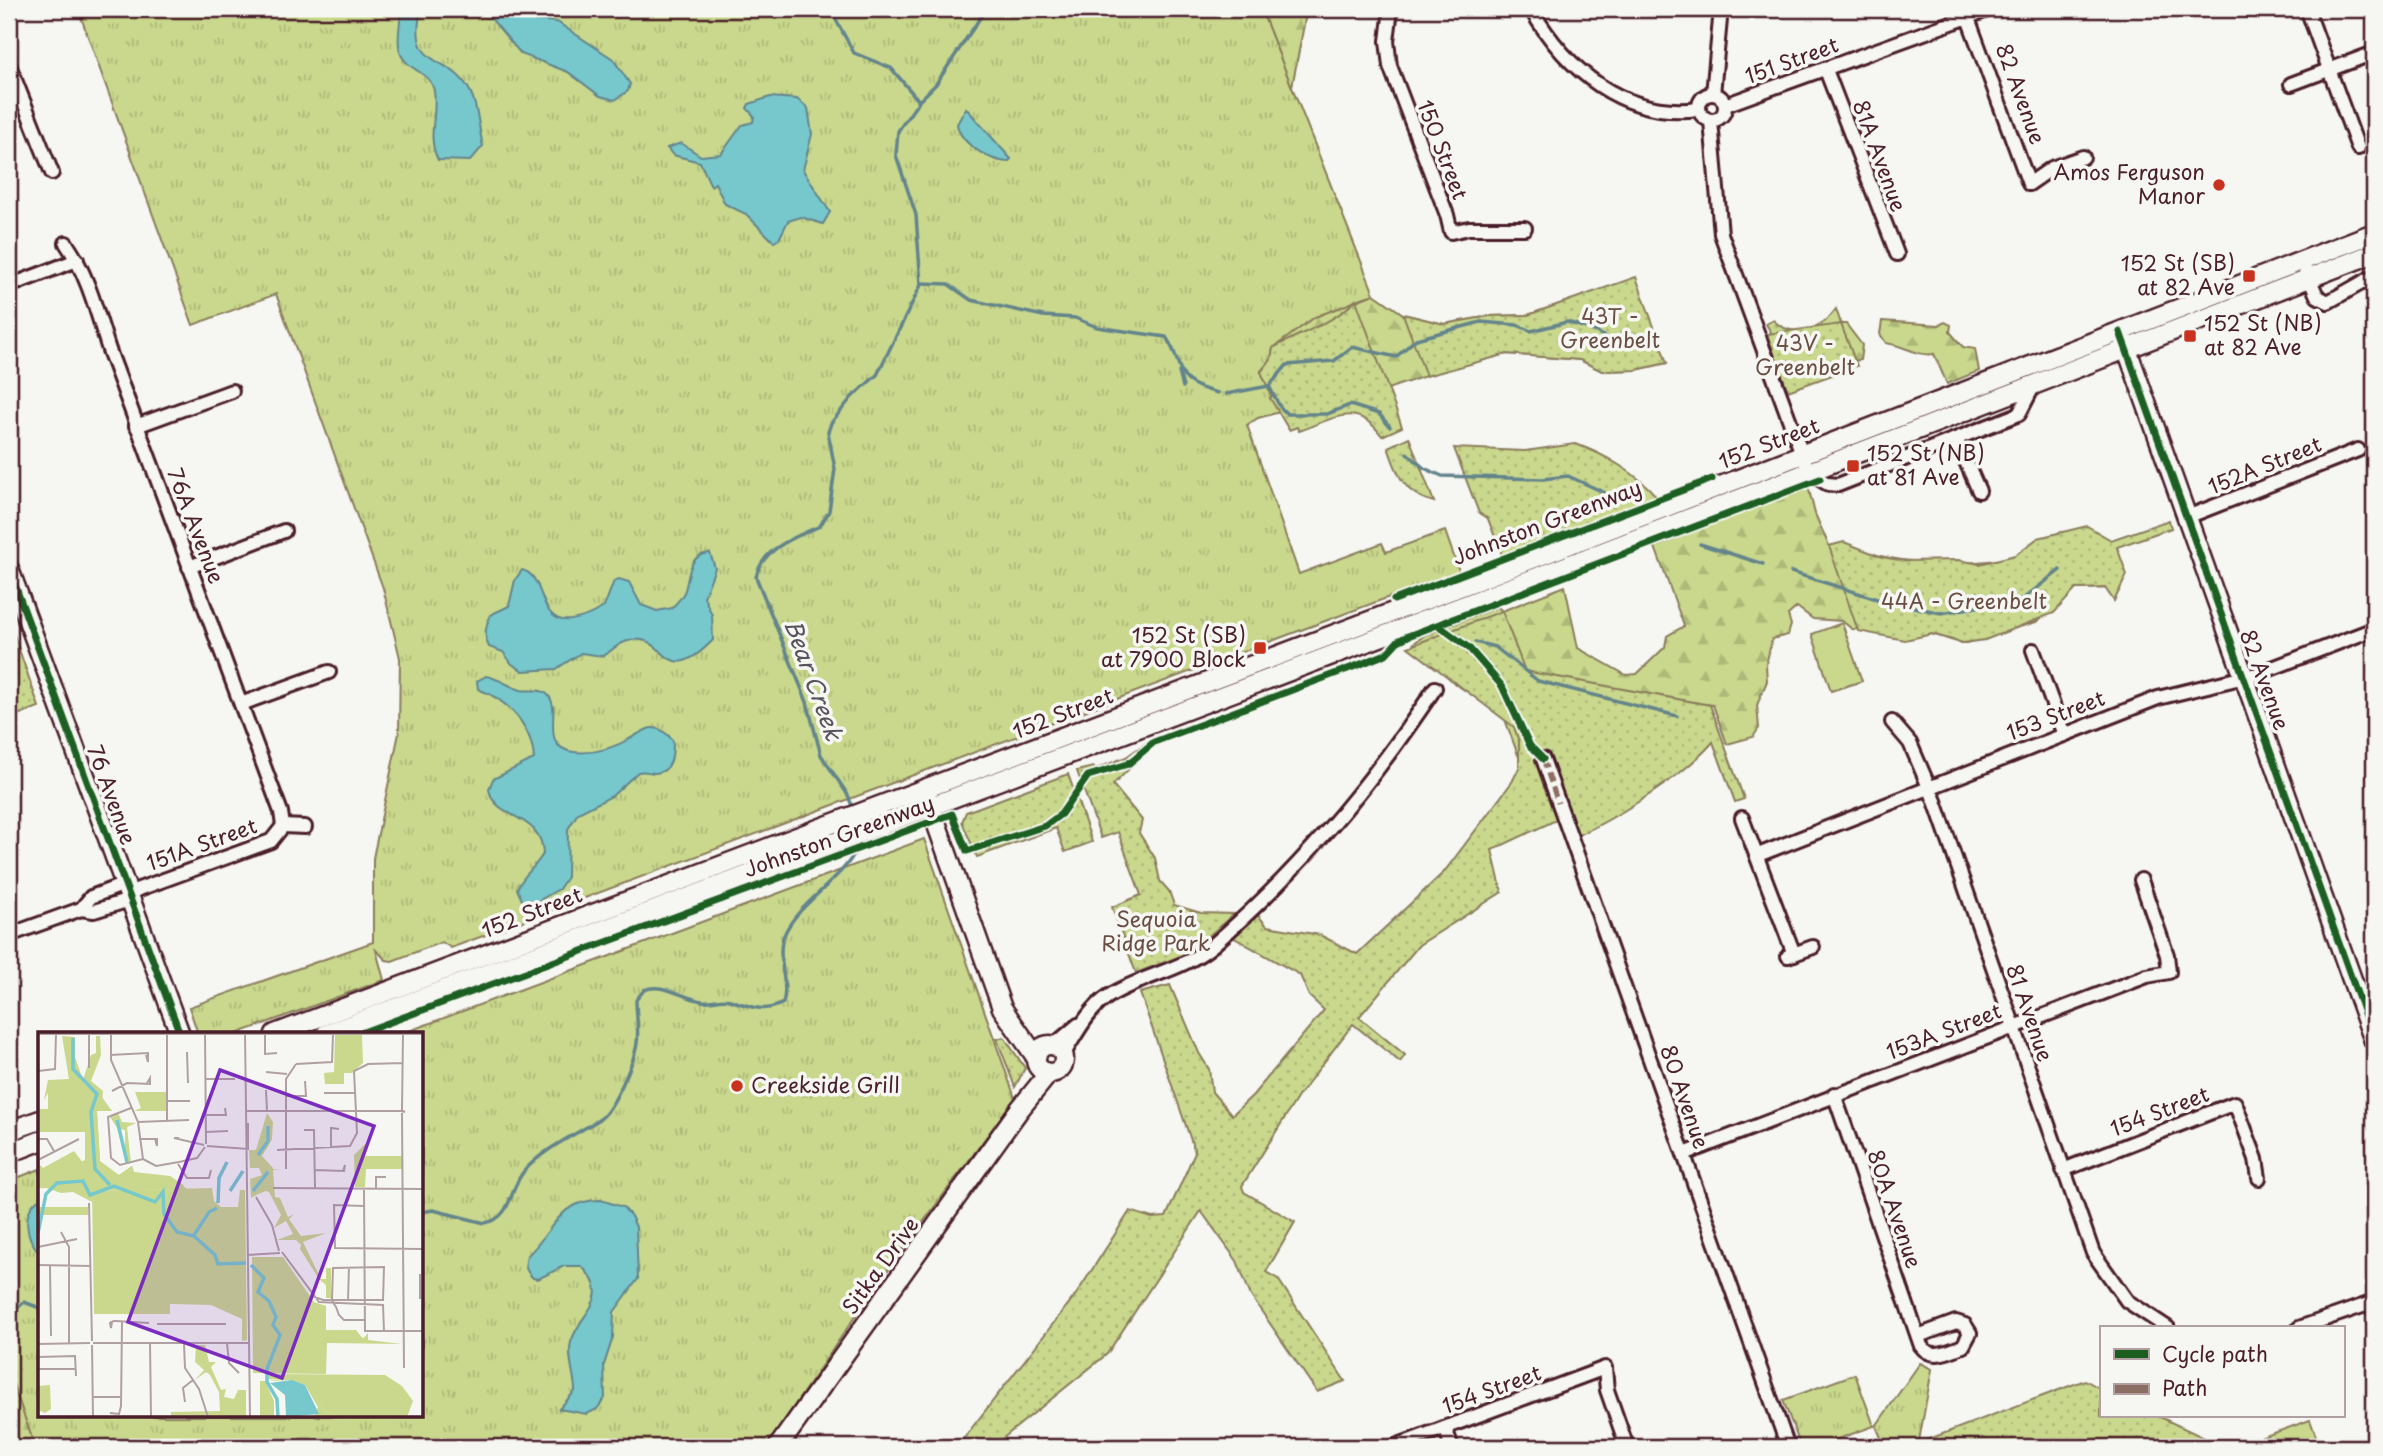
<svg xmlns="http://www.w3.org/2000/svg" width="2383" height="1456" font-family="'Playpen Sans',sans-serif">
  <style>
    .grass { fill: url(#grass-tufts); stroke: #8a7c5c; stroke-width: 2 }
    .forest { fill: url(#forest-firs); stroke: #8a7c5c; stroke-width: 2 }
    .park { fill: url(#park-dots); stroke: #8a7c5c; stroke-width: 2 }
    .garden { fill: #c9d88c; stroke: #8a7c5c; stroke-width: 2 }
    .water { fill: #76c8cc; stroke: #64848c; stroke-width: 2 }
    .lines { fill: none; stroke-linecap: round; stroke-linejoin: round }
    .stream { stroke: #64848c; stroke-width: 3.5 }
    .street-casing { stroke: #4a1f2b; stroke-width: 18 }
    .secondary-casing { stroke: #4a1f2b; stroke-width: 23 }
    .street { stroke: #f6f6f2; stroke-width: 12 }
    .secondary { stroke: #f6f6f2; stroke-width: 18 }
    .quiet { stroke: #8d6e63; stroke-width: 5; stroke-dasharray: 10 5; stroke-linecap: butt }
    .cycleway-casing { stroke: #f6f6f2; stroke-width: 11 }
    .cycleway { stroke: #1b5e20; stroke-width: 7 }
    .poi-dot { fill: #c8321e; stroke: #f6f6f2; stroke-width: 2.5 }
    .labels { text-anchor: middle; stroke-width: 7; stroke-linejoin: round; paint-order: stroke }
    .street-label { font-size: 21px; fill: #4a1f2b; stroke: #f6f6f2 }
    .poi-label { font-size: 21px; fill: #4a1f2b; stroke: #f6f6f2; text-anchor: end }
    .park-label { font-size: 21px; fill: #6a4d43; stroke: #f6f6f2 }
    .water-label { font-size: 23px; font-style: italic; fill: #57525b; stroke: #f6f6f2 }
    .inset-river { fill: none; stroke: #76c8cc; stroke-width: 3.5 }
    .inset-road { fill: none; stroke: #b1a0a2; stroke-width: 2 }
    .view { fill: #7b2cbf; fill-opacity: 0.15; stroke: #7b2cbf; stroke-width: 3.5 }
    .inset-edge { fill: none; stroke: #4a1f2b; stroke-width: 3.5 }
  </style>
  <defs>
    <pattern id="grass-tufts" width="24" height="20" patternUnits="userSpaceOnUse" patternTransform="scale(1.75)"><rect width="24" height="20" fill="#c9d88c"/><path d="M3 7l-1-3M5 7V3M7 7l1-3M15 17l-1-3M17 17v-4M19 17l1-3" fill="none" stroke="#aeb979"/></pattern>
    <pattern id="forest-firs" width="22" height="20" patternUnits="userSpaceOnUse" patternTransform="scale(1.75)"><rect width="22" height="20" fill="#c9d88c"/><path d="M5 1l3.5 6h-7zM16 11l3.5 6h-7z" fill="#aeb979"/></pattern>
    <pattern id="park-dots" width="8" height="8" patternUnits="userSpaceOnUse" patternTransform="scale(1.75)"><rect width="8" height="8" fill="#c9d88c"/><path d="M2 2h.1M6 6h.1" fill="none" stroke="#aeb979" stroke-width="1.8" stroke-linecap="round"/></pattern>
  </defs>
  <rect width="100%" height="100%" fill="#f6f6f2"/>
  <filter id="ink" filterUnits="userSpaceOnUse"><feTurbulence type="fractalNoise" baseFrequency=".0143" numOctaves="2"/><feDisplacementMap in="SourceGraphic" scale="14" xChannelSelector="R" yChannelSelector="G"/><feConvolveMatrix kernelMatrix="1 2 1 2 8 2 1 2 1" color-interpolation-filters="sRGB"/></filter>
  <g filter="url(#ink)">
    <g class="grass">
      <polygon points="78,9 1261,9 1374,294 1356,300 1271,359 1261,371 1272,397 1270,398 1280,412 1258,418 1247,425 1299,574 1382,543 1386,552 1445,531 1459,571 451,948 442,942 392,961 386,960 376,950 384,980 236,1034 198,1034 189,1007 373,942 373,858 399,733 400,658 383,588 276,294 193,325"/>
      <polygon points="924,839 1015,1098 876,1286 766,1447 35,1447 9,1373 9,1181 40,1169 40,1416 422,1416 422,1034 401,1034"/>
      <polygon points="1920,1363 1932,1369 1919,1441 1903,1447 1885,1447 1876,1426"/>
      <polygon points="1855,1374 1874,1426 1816,1447 1801,1447 1783,1400"/>
    </g>
    <g class="forest">
      <polygon points="1261,9 1307,9 1292,87"/>
      <polygon points="1374,294 1403,314 1444,324 1490,316 1528,315 1574,299 1667,363 1636,370 1602,371 1580,360 1507,354 1449,368 1390,388 1378,403 1261,372 1271,359 1273,348 1315,317"/>
      <path d="M1836,309L1841,324H1846L1862,345L1860,360L1843,362L1772,334L1766,324L1773,320C1793,340 1822,329 1836,309Z"/>
      <path d="M1882,321L1939,325L1945,322L1951,325L1950,332L1963,347L1975,349L1979,371L1947,384L1934,354C1918,357 1903,345 1886,343L1880,334Z"/>
      <path d="M1808,486L1815,514L1829,546C1851,540 1863,553 1885,557C1916,564 1988,566 2018,555C2032,550 2046,539 2060,532L2114,588L2076,589L2036,622L1963,644L1932,634L1909,637L1878,630L1852,629L1842,621L1813,619L1797,607L1788,615L1791,625L1788,635L1772,639L1766,665L1767,681L1757,705L1759,728L1753,737L1727,744L1713,705L1705,704L1518,755L1503,714L1455,684L1414,643L1425,635L1498,607L1502,611L1565,586L1578,648L1626,675L1637,674L1665,647L1667,636L1684,626L1655,547Z"/>
      <polygon points="9,1373 35,1447 9,1447"/>
    </g>
    <g class="park">
      <polygon points="1636,277 1667,363 1636,370 1602,371 1580,360 1507,354 1426,376 1403,314 1444,324 1490,316 1528,315"/>
      <path d="M1356,300L1402,427L1382,436C1356,400 1334,419 1299,431L1297,427L1289,430L1270,398L1272,396L1261,372L1271,359L1273,348C1301,332 1333,324 1356,300Z"/>
      <polygon points="1841,324 1857,366 1788,391 1767,334"/>
      <path d="M1409,437L1434,502C1404,495 1397,474 1388,447Z"/>
      <path d="M1575,444C1603,453 1638,474 1657,497L1502,555L1488,519L1479,513L1454,448L1525,451Z"/>
      <polygon points="2169,520 2171,528 2117,547 2127,575 2114,601 2105,588 2076,589 2054,613 1985,640 1963,643 1932,634 1905,640 1858,631 1829,546 1844,542 1882,557 1905,561 1958,560 1980,564 2015,555 2038,538 2087,526 2111,540"/>
      <path d="M1502,611L1525,671L1710,705L1744,799L1735,802L1713,742C1682,778 1609,823 1565,841L1556,820L1492,850L1502,892L1419,945L1359,1017L1405,1055L1400,1062L1353,1024L1299,1095L1242,1186L1244,1192L1295,1222L1266,1272L1278,1279L1345,1381L1317,1392L1251,1296L1237,1261L1201,1211L1107,1354L992,1447H957L1077,1293L1130,1211L1152,1218L1166,1217L1195,1152L1140,993L1170,985L1199,1053L1209,1069L1212,1092L1232,1115L1253,1095L1324,1010L1309,996L1300,975L1231,936L1256,913L1267,926L1320,935L1357,954L1444,872L1512,782L1519,768V742L1514,727L1408,647Z"/>
      <polygon points="14,635 39,707 9,718 9,636"/>
      <polygon points="1150,740 1141,757 1113,785 1142,820 1139,833 1155,858 1160,881 1169,891 1174,905 1201,913 1234,914 1189,953 1136,973 1112,907 1141,895 1118,832 1101,838 1077,771 1093,767 1096,769 1126,757"/>
      <polygon points="1068,774 1092,842 1065,852 1056,828 977,857 962,822 966,812"/>
      <polygon points="1004,1037 1025,1068 1015,1087 997,1039"/>
      <polygon points="2085,1380 2101,1389 2101,1416 2158,1416 2209,1440 2187,1447 1908,1447"/>
    </g>
    <g class="garden">
      <polygon points="1842,623 1862,681 1831,691 1812,634"/>
      <polygon points="2310,1420 2320,1447 2235,1447"/>
    </g>
    <g class="water">
      <path d="M401,9H421C407,73 451,51 471,93C478,108 479,130 483,146L470,161L438,160C426,136 438,116 434,91C431,71 406,71 400,52C396,39 401,22 401,9Z"/>
      <polygon points="483,9 514,9 533,20 557,22 613,59 630,84 628,91 615,100 600,96 568,72 521,54"/>
      <polygon points="770,97 797,99 808,108 812,134 803,170 830,212 823,224 801,217 788,221 779,239 774,242 746,214 725,204 715,183 711,186 700,162 673,155 667,148 681,143 701,156 721,154 742,125 753,122 754,116 747,108 749,104"/>
      <path d="M966,108L1011,159L1008,162C990,161 960,144 957,124Z"/>
      <path d="M710,553L715,568L704,597L712,615L713,640C663,692 667,633 632,640C619,642 613,650 603,656L581,653L556,669L523,671L512,664L503,652L489,647C483,634 486,628 490,615L509,606L515,580L522,570C552,576 530,650 604,607L614,581L619,579L629,582L641,605L657,611L672,608C676,603 683,597 685,590C690,573 688,555 710,553Z"/>
      <path d="M486,676C499,678 509,687 521,690C530,692 540,688 547,694C564,710 537,747 574,752C594,754 614,748 631,738C637,735 645,729 651,728C660,727 668,734 673,741C673,754 673,772 655,773C649,773 645,770 638,772L612,796L578,813L568,829L567,877L559,889L538,901L522,900L517,889C523,875 535,868 543,854C542,812 494,821 489,789L493,779L534,759C532,726 508,700 478,689L477,681Z"/>
      <path d="M40,1198V1253C25,1238 21,1211 40,1198Z"/>
      <path d="M601,1200L623,1207L631,1216L636,1227L638,1279L614,1312L613,1337L604,1365L605,1398L597,1409L587,1414L559,1409L575,1391C575,1375 567,1357 571,1342C581,1310 615,1298 581,1266H564L538,1279L533,1278C526,1271 524,1266 527,1256C554,1231 557,1200 601,1200Z"/>
    </g>
    <g class="lines">
      <g class="stream">
        <polyline points="830,9 854,53 891,68 919,101"/>
        <path d="M921,283L948,284L971,300L1043,316L1075,318L1097,327L1166,337C1187,368 1169,381 1218,393"/>
        <polyline points="1179,372 1183,387"/>
        <polyline points="1269,386 1287,365 1334,361 1352,347 1396,357 1416,339 1481,322 1517,325 1531,331 1567,322 1593,330 1615,343 1640,340"/>
        <polyline points="1226,394 1269,386 1280,407 1287,414 1327,414 1350,405 1379,414 1390,427"/>
        <polyline points="1407,453 1424,468 1442,476 1543,479 1568,476 1621,500"/>
        <polyline points="1700,544 1763,564"/>
        <polyline points="1791,572 1877,599 1941,613 2023,599 2060,570"/>
        <polyline points="1475,642 1495,647 1538,681 1677,716"/>
        <path d="M853,809L848,795L821,755L807,702L756,577C762,548 796,537 820,526L829,511L835,469L828,432L831,423L852,397L877,375L921,285L916,215L896,155L898,131L919,101L936,84L986,9"/>
        <path d="M422,1212L433,1210L485,1223C513,1218 509,1187 525,1170C546,1147 575,1135 600,1119C613,1110 635,1060 637,1043C639,1029 636,1014 636,1000L644,990C663,982 682,998 702,1001C712,1003 720,997 730,1000C749,1006 763,1014 783,1003C790,981 774,955 785,933C801,899 851,875 860,840"/>
        <polyline points="9,1316 24,1302 40,1308"/>
      </g>
      <g class="street-casing">
        <g id="street">
          <polyline points="1391,9 1387,41 1390,66 1447,215 1451,232 1469,228 1525,228"/>
          <path d="M1531,9C1566,70 1624,119 1699,109"/>
          <polyline points="2307,9 2358,148"/>
          <polyline points="1968,18 2029,184 2052,168 2083,157"/>
          <polyline points="9,65 52,173"/>
          <polyline points="1826,70 1897,254"/>
          <polyline points="2291,84 2374,53"/>
          <polyline points="1713,94 1721,9"/>
          <circle cx="1712" cy="107" r="13"/>
          <polyline points="1725,105 1990,9"/>
          <polyline points="1711,121 1721,234 1809,473 1828,484 1838,485 2019,414 2034,385"/>
          <path d="M66,243C88,275 97,313 109,350L281,812L283,826"/>
          <polyline points="2306,271 2317,296 2328,302 2374,276"/>
          <polyline points="9,286 77,260"/>
          <polyline points="136,426 232,391"/>
          <polyline points="1956,439 1979,491"/>
          <polyline points="2187,517 2358,450"/>
          <polyline points="189,567 284,531"/>
          <polyline points="2033,650 2064,735"/>
          <polyline points="241,704 329,672"/>
          <polyline points="1892,722 1910,743 1935,801 2093,1253 2127,1301 2168,1328"/>
          <polyline points="1543,759 1788,1447"/>
          <polyline points="1742,818 1794,954"/>
          <polyline points="283,826 305,827"/>
          <polyline points="1758,855 2158,698 2257,674 2374,629"/>
          <polyline points="128,893 271,841 283,826"/>
          <polyline points="81,909 94,911 130,900"/>
          <polyline points="9,935 81,909 91,897 125,884"/>
          <polyline points="1788,956 1813,947"/>
          <polyline points="1053,1046 1078,1025"/>
          <path d="M1063,1055C1076,1035 1088,1009 1109,996C1143,975 1182,971 1213,945C1299,871 1373,782 1435,688"/>
          <path d="M1834,1094L1921,1346C1932,1361 1948,1351 1963,1346L1970,1333L1965,1325L1956,1322L1918,1336"/>
          <polyline points="1684,1154 2147,976 2169,972 2167,955 2141,880"/>
          <polyline points="2063,1170 2235,1103 2256,1159 2259,1178"/>
          <polyline points="2299,1328 2374,1302"/>
          <polyline points="1445,1428 1452,1447"/>
          <polyline points="1393,1447 1605,1368 1607,1390 1627,1447"/>
        </g>
      </g>
      <g class="secondary-casing">
        <g id="secondary">
          <polyline points="2124,341 2374,1041"/>
          <polyline points="9,569 180,1034"/>
          <polyline points="927,797 1002,1008 1036,1057"/>
          <polyline points="275,1034 1478,580 2374,233"/>
          <polyline points="326,1034 1470,603 2374,253"/>
          <circle cx="1050" cy="1059" r="14"/>
          <polyline points="9,1131 40,1120"/>
          <polyline points="9,1153 40,1141"/>
          <polyline points="778,1447 1019,1110 1049,1073"/>
        </g>
      </g>
      <use href="#street" class="street"/>
      <use href="#secondary" class="secondary"/>
      <polyline class="quiet" points="1543,759 1558,803"/>
      <g class="cycleway-casing">
        <g id="cycleway">
          <polyline points="2120,332 2374,1041"/>
          <polyline points="9,569 180,1034"/>
          <polyline points="1394,600 1712,479"/>
          <polyline points="1438,625 1469,648 1502,686 1530,746 1543,759"/>
          <polyline points="358,1034 952,814 967,851 1045,826 1061,814 1088,776 1128,764 1154,742 1361,664 1386,654 1398,641 1408,636 1820,479"/>
        </g>
      </g>
      <use href="#cycleway" class="cycleway"/>
    </g>
  </g>
  <g class="poi-dot">
    <circle cx="2219" cy="185" r="7"/>
    <rect x="2242" y="269" width="14" height="14" rx="3.5"/>
    <rect x="2183" y="329" width="14" height="14" rx="3.5"/>
    <rect x="1846" y="459" width="14" height="14" rx="3.5"/>
    <rect x="1253" y="641" width="14" height="14" rx="3.5"/>
    <circle cx="737" cy="1086" r="7"/>
  </g>
  <g class="labels">
    <g class="street-label">
      <text transform="translate(1792 61) rotate(-20)" y="7">151 Street</text>
      <text transform="translate(2020 94) rotate(70)" y="7">82 Avenue</text>
      <text transform="translate(1442 150) rotate(69)" y="7">150 Street</text>
      <text transform="translate(1879 156) rotate(70)" y="7">81A Avenue</text>
      <text transform="translate(1769 444) rotate(-21)" y="7">152 Street</text>
      <text transform="translate(2265 466) rotate(-22)" y="7">152A Street</text>
      <text transform="translate(1547 523) rotate(-21)" y="7">Johnston Greenway</text>
      <text transform="translate(195 526) rotate(69)" y="7">76A Avenue</text>
      <text transform="translate(2264 680) rotate(70)" y="7">82 Avenue</text>
      <text transform="translate(1063 714) rotate(-21)" y="7">152 Street</text>
      <text transform="translate(2056 716) rotate(-21)" y="7">153 Street</text>
      <text transform="translate(111 795) rotate(70)" y="7">76 Avenue</text>
      <text transform="translate(839 837) rotate(-20)" y="7">Johnston Greenway</text>
      <text transform="translate(202 845) rotate(-20)" y="7">151A Street</text>
      <text transform="translate(532 913) rotate(-21)" y="7">152 Street</text>
      <text transform="translate(2029 1013) rotate(71)" y="7">81 Avenue</text>
      <text transform="translate(1944 1032) rotate(-21)" y="7">153A Street</text>
      <text transform="translate(1684 1097) rotate(71)" y="7">80 Avenue</text>
      <text transform="translate(2160 1112) rotate(-21)" y="7">154 Street</text>
      <text transform="translate(1894 1209) rotate(71)" y="7">80A Avenue</text>
      <text transform="translate(881 1266) rotate(-54)" y="7">Sitka Drive</text>
      <text transform="translate(1492 1390) rotate(-20)" y="7">154 Street</text>
    </g>
    <g class="poi-label">
      <text x="2205" y="180">Amos Ferguson<tspan x="2205" dy="24">Manor</tspan></text>
      <text x="2235" y="271">152 St (SB)<tspan x="2235" dy="24">at 82 Ave</tspan></text>
      <text x="2204" y="331" text-anchor="start">152 St (NB)<tspan x="2204" dy="24">at 82 Ave</tspan></text>
      <text x="1867" y="461" text-anchor="start">152 St (NB)<tspan x="1867" dy="24">at 81 Ave</tspan></text>
      <text x="1246" y="643">152 St (SB)<tspan x="1246" dy="24">at 7900 Block</tspan></text>
      <text x="751" y="1093" text-anchor="start">Creekside Grill</text>
    </g>
    <g class="park-label">
      <text x="1610" y="324">43T -<tspan x="1610" dy="24">Greenbelt</tspan></text>
      <text x="1805" y="351">43V -<tspan x="1805" dy="24">Greenbelt</tspan></text>
      <text x="1964" y="609">44A - Greenbelt</text>
      <text x="1156" y="927">Sequoia<tspan x="1156" dy="24">Ridge Park</tspan></text>
    </g>
    <g class="water-label">
      <text transform="translate(813 680) rotate(70)" y="8">Bear Creek</text>
    </g>
  </g>
  <g transform="translate(38 1032)">
    <rect width="385" height="385" fill="#f6f6f2"/>
    <path d="M174,156L176,169L183,175H200L202,158H207L209,308L204,309V287L173,273L132,272V282H56L54,159ZM214,225H245L276,270L288,274V298H311L334,311H289L288,342L215,341ZM255,345L268,349L287,379L302,385H276L280,375L267,353L254,348L230,349ZM222,349H227L236,369V385L222,384Z" fill="#c9d88c"/>
    <path d="M58,4H62L63,23L53,49L65,59L64,73L71,79H59L62,129L81,143L94,134L96,140L111,144H132L149,157L55,159L54,170L35,160L23,161L0,153L47,128V100H0L31,47L28,12L37,5V25L45,48L53,23L58,21ZM234,89V107L224,124L235,136L228,159L213,165L212,147L224,143L221,136H212L211,118H218ZM232,342L347,343L364,354L375,369L369,385H302L287,379L267,349L230,347Z" fill="#c9d88c"/>
    <path d="M297,3H324L325,31L314,41H306V52H287L286,41L296,40ZM24,4L37,5V57H49V99L0,100V77H10V61L6,68L10,48L31,47ZM53,50L74,79H59L62,129L68,136L81,143L94,134L96,140L132,144L147,154L55,156ZM97,60H128V79H96L103,76ZM80,81L84,90L98,91L89,95L93,131L87,132V98L80,97L72,85ZM229,81L235,90L234,107L228,118H218ZM327,112V124H364V137H328L327,155H317L316,123ZM49,116L50,157L0,156V131L5,136L36,119L46,132ZM230,137H242L235,138L237,165L242,166L250,185L256,182L251,187L263,204L288,201L265,210L283,247H288V236H293V266H288V253L281,247L262,217L263,213L258,208H239L255,202L248,189L236,196L243,183L231,160L225,158L213,166V155H220ZM0,175H50V183H0ZM288,298H318L325,307L330,301V308L364,312L288,311ZM158,313H167L171,330H178L173,335L183,358L188,357L186,365L196,367L200,358H208V385H133V380L182,379L181,360L172,343L168,340L157,348L166,338L157,330Z" fill="#c9d88c"/>
    <path d="M12,353L13,377L7,381L0,378V354Z" fill="#c9d88c"/>
    <path d="M254,348L267,353L281,382L248,385L247,363L232,351Z" fill="#76c8cc"/>
    <path class="inset-river" d="M35,6V37L59,62L53,80L57,137L72,153M79,88L89,130M220,123L230,109V94M192,159L205,139M215,159L230,140M180,171L181,146L189,130M0,201L8,162L19,151L45,149L52,163L76,154L117,170L125,160L126,182L139,200L156,204L177,223L180,232L208,231M156,203L171,180L179,176M213,233L226,246L220,260L231,269L238,285L235,293L242,303L229,337V350L239,367L240,385"/>
    <path class="inset-road" d="M207,0L212,385M73,1V28L100,90L105,127M129,1V88M167,1L168,112M0,2H385M227,2V22L239,21M149,20L150,51M72,23L110,21V30L108,23M258,32L294,30L295,2M51,36V2M0,39L17,37L18,2M228,40L249,42M168,47H197M228,58L229,79M74,59L89,51L112,52V46L109,51M286,61H318M248,64H268L267,49M129,69H152M93,76L70,85L73,126L82,133L105,127M208,79H364M363,79L367,80L364,78L365,2M364,81L366,336M168,83H188L187,76M100,90L151,88M266,98H276L277,156M168,100L190,99M141,106H136L166,113M385,106V132M0,107H9L16,119M101,107H119V114L117,107M169,114L210,117V91M293,117V96L301,97M239,118L312,114L319,101L316,39L330,32L365,31M105,127L118,134L141,130M0,128L41,107M141,130L159,126L167,115M140,132L149,146H171L173,138M248,137V47L258,32M276,138L306,139L307,133L305,139M235,156L385,157M326,157L327,299H385M338,157V145H348M218,165L234,193L241,219M51,171L54,309M326,174L296,173L297,216L385,217M23,200L31,215V311M0,215L39,207M244,220L281,270L345,273L346,299M209,223L242,221M0,233L53,234M12,234L13,304M382,242V267M274,264L285,268H345L346,235L295,236L294,267V268L296,272L298,275L301,283L306,288H327M310,268L311,235M74,290L73,296L72,291L73,290L76,289H78L111,291M119,292H188M55,311H212M112,311L113,385M146,311L147,336L161,357L170,385M189,311L191,331L201,341M0,312L52,311M54,313L55,385M0,325L37,324L38,344M0,337H37M55,365H82M147,370L145,356L155,348M72,381L81,382L83,374L84,290"/>
    <path class="view" d="M182,38L336,94L244,346L90,290Z"/>
    <rect width="385" height="385" class="inset-edge"/>
  </g>
  <rect width="2383" height="1456" fill="none" stroke="#f6f6f2" stroke-width="35"/>
  <rect x="18" y="18" width="2348" height="1421" fill="none" stroke="#4a1f2b" stroke-width="2.5" filter="url(#ink)"/>
  <rect x="2100" y="1326" width="245" height="91" fill="#f6f6f2" stroke="#b1a0a2" stroke-width="2"/>
  <rect x="2114" y="1349" width="35" height="10" fill="#1b5e20" stroke="#b1a0a2" stroke-width="2"/>
  <text x="2162" y="1362" font-size="21" fill="#4a1f2b">Cycle path</text>
  <rect x="2114" y="1384" width="35" height="10" fill="#8d6e63" stroke="#b1a0a2" stroke-width="2"/>
  <text x="2162" y="1396" font-size="21" fill="#4a1f2b">Path</text>
</svg>
